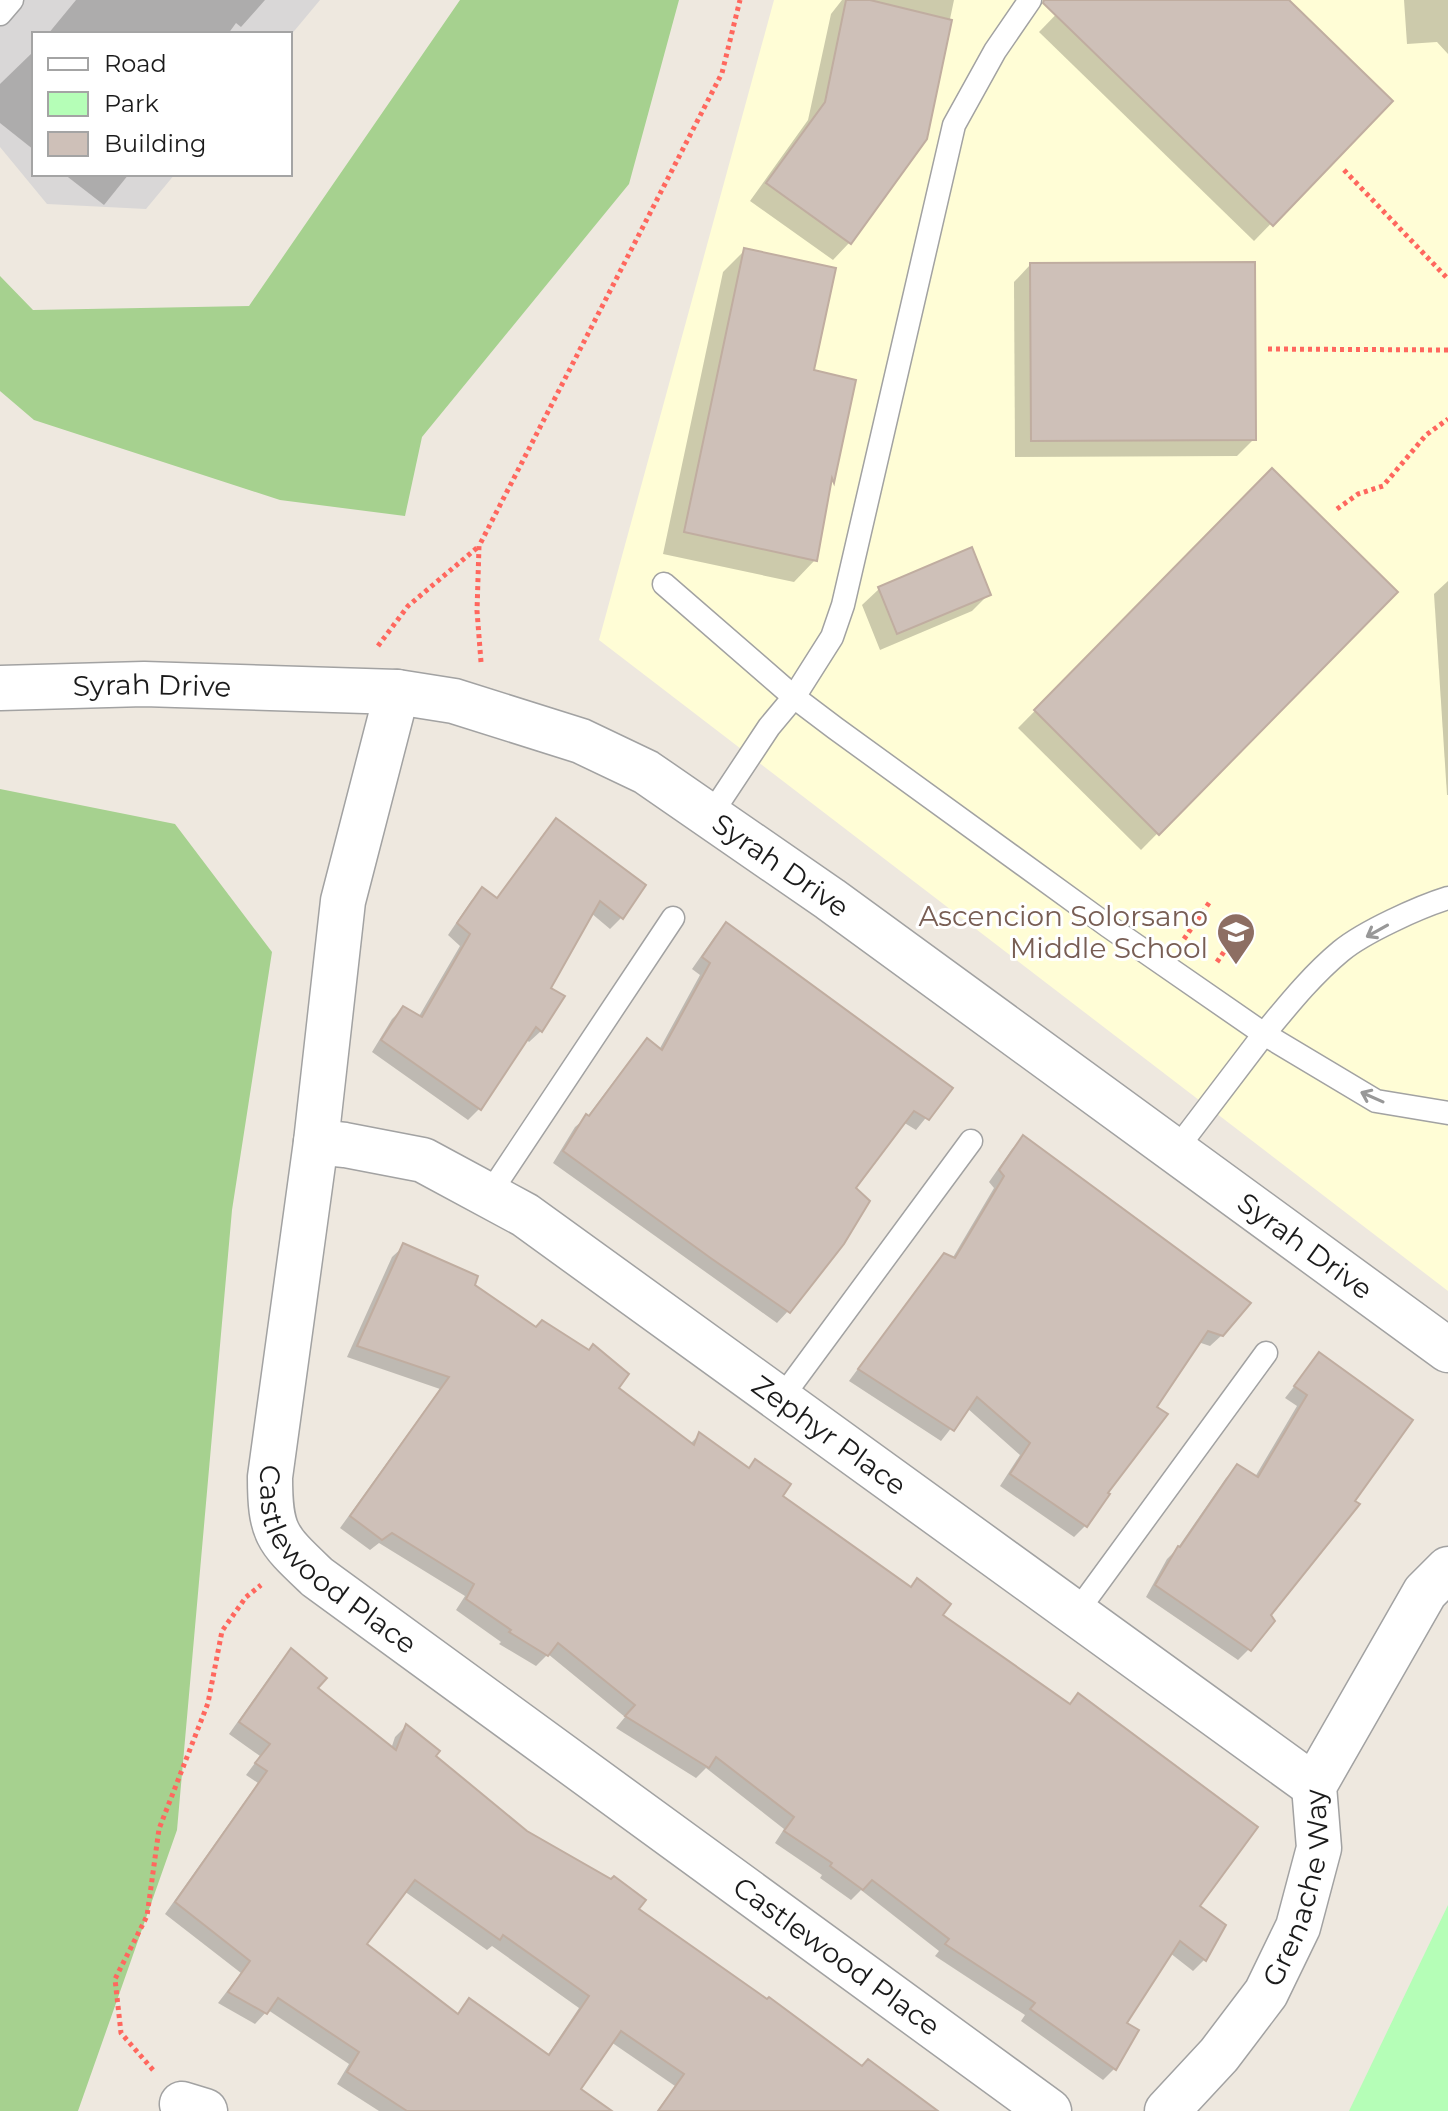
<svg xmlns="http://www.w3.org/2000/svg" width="1448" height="2111" font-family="Montserrat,sans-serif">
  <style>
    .residential { fill: #d9d7d7 }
    .education { fill: #fffdd6 }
    .forest { fill: #a6d18f }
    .park { fill: #b5feb7 }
    .shadow { fill: #0003; fill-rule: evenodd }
    .building { fill: #cec0b8; stroke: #c0ada0; stroke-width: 2; fill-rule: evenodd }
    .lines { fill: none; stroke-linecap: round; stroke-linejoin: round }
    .service-casing { stroke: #a2a2a2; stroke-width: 25 }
    .minor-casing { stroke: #a2a2a2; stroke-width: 47 }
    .path { stroke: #ff675e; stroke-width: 5; stroke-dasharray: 4 4; stroke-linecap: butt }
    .service { stroke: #fff; stroke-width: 22 }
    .minor { stroke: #fff; stroke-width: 44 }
    .oneway { stroke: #989898 }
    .labels { text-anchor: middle; stroke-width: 6; stroke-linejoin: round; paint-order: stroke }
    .street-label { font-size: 28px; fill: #1b1b1b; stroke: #fff }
    .education-label { font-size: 28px; fill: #785e54; stroke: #fff; text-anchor: end }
  </style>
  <rect width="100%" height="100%" fill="#eee8df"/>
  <polygon class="residential" points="0,0 320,0 290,36 290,34 34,34 34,174 175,174 146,209 47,204 0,147"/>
  <polygon class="education" points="774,0 1448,0 1448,1291 599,640"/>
  <g class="forest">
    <polygon points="460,0 679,0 629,184 422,437 405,516 280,500 34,420 0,391 0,276 33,310 249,306"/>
    <polygon points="0,789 175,824 272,952 232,1210 177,1830 78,2111 0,2111"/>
  </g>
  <polygon class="park" points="1448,1905 1448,2111 1349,2111"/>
  <g class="shadow">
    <polygon points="76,0 265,0 241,27 236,23 228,34 48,34"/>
    <polygon points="842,0 954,0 925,138 849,243 833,260 750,201 808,120 831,14"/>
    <polygon points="1070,0 1286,0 1390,101 1254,241 1039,32"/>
    <polygon points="1404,0 1448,0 1448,54 1437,42 1407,44"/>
    <polygon points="34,51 34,150 0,123 0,84"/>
    <polygon points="64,174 129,174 104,205"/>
    <polygon points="745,250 812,372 854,381 832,482 828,486 815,560 794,582 663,554 723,272"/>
    <polygon points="1030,265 1254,439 1237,456 1015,457 1014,282"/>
    <polygon points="1272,470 1396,592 1141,850 1018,728"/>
    <polygon points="1448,581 1448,795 1447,795 1434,594"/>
    <polygon points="879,589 989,594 972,611 880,650 862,605"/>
    <polygon points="556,821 643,886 621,918 610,929 591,913 548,988 541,1031 529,1042 526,1039 479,1109 468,1120 372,1052 392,1019 403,1008 418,1018 460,946 448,935 471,901 482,889 496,899 545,832"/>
    <polygon points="727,924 950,1088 916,1130 903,1122 854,1188 788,1311 777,1323 553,1163 575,1127 587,1117 636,1052 647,1041 659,1050 700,975 692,969 715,936"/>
    <polygon points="1023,1138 1222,1335 1210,1346 1198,1342 1154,1407 1105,1493 1107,1494 1085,1526 1074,1537 1000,1486 1020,1455 967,1408 941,1441 849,1381 933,1267 944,1255 952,1259 994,1188 989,1182 1012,1149"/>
    <polygon points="404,1246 472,1285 690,1444 699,1435 747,1470 755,1462 780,1497 941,1616 1068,1705 1078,1696 1197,1906 1223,1926 1204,1960 1193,1971 1170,1953 1124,2024 1137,2031 1114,2069 1103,2080 1021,2021 1025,2015 935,1956 939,1951 861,1890 851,1900 820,1878 822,1875 775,1843 784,1829 706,1768 696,1778 616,1728 625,1717 548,1654 536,1666 499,1644 501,1642 456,1610 465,1596 379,1543 370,1550 340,1528 440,1389 347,1357 392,1257"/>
    <polygon points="1319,1355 1268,1615 1249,1649 1238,1660 1146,1597 1167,1559 1177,1549 1226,1478 1237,1467 1255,1477 1297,1406 1285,1398"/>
    <path d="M291,1651L315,1688L391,1749L395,1737L406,1726L433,1757L526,1833L862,2068L934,2111H657L675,2086L611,2042L578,2090L608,2111H379L337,2084L349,2064L268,2010L255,2024L218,2003L241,1973L165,1914L258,1783L246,1775L260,1756L229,1734L280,1662ZM404,1891L487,1950L492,1946L579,2008L547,2056L470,2000L456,2015L364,1945Z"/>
  </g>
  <g class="building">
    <polygon points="846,0 870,0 952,20 927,139 851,244 766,183 825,102"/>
    <polygon points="1044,0 1289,0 1393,101 1273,226 1043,3"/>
    <polygon points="744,248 836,268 814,370 856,380 834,483 832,478 817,561 684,532"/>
    <polygon points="1255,262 1256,440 1031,441 1030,263"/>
    <polygon points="1272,468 1398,592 1159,835 1034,710"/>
    <polygon points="972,547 991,595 897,634 878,587"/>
    <polygon points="556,818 646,885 623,919 600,901 551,988 565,996 542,1032 536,1027 481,1110 381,1040 403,1006 422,1017 470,934 457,923 482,887 497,898"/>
    <polygon points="726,922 953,1088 929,1120 914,1111 856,1188 870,1201 844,1244 790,1313 712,1259 563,1151 586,1114 589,1116 647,1038 662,1050 710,963 702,957"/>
    <polygon points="1023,1135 1251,1303 1223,1336 1208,1331 1157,1407 1168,1414 1108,1493 1110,1494 1087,1527 1010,1474 1030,1443 977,1397 954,1431 858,1369 944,1253 955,1258 1004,1176 999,1170"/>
    <polygon points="403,1243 478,1276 475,1285 536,1327 542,1320 589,1350 593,1344 629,1374 619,1388 694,1445 699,1432 749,1468 755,1459 791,1484 783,1496 911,1587 917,1578 951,1604 943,1615 1070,1704 1078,1693 1258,1827 1200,1906 1226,1925 1206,1961 1180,1941 1127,2023 1139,2030 1116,2070 1030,2009 1035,2003 945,1944 949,1939 872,1880 863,1890 830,1866 832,1863 784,1831 794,1817 716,1757 709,1768 625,1716 635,1705 558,1643 548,1656 509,1632 511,1630 466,1599 474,1584 392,1533 382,1540 350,1516 449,1377 357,1346"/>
    <polygon points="1319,1352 1413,1420 1355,1501 1360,1504 1271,1615 1275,1621 1251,1651 1155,1585 1178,1546 1180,1547 1237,1464 1258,1477 1307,1395 1294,1386"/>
    <path d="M291,1648L327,1678L318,1688L396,1750L406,1724L440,1751L436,1756L527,1831L611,1879L614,1876L646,1900L639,1909L767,1999L769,1997L862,2066L868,2059L938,2111H658L684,2074L621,2031L581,2089L612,2111H407L347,2072L359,2052L278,1998L267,2014L228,1992L250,1961L175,1902L267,1771L255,1763L270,1744L239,1722ZM415,1880L500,1940L503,1935L589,1996L549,2055L469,1998L458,2014L367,1944Z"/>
  </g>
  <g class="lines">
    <g class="service-casing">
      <g id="service">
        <polyline points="0,14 12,0"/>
        <path d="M664,584L794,697L835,728L1108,926L1264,1034C1288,1005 1312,975 1341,951C1364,932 1419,907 1448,898"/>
        <polyline points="710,816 769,727 794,697 832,637 843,605 954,125 995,51 1030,0"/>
        <polyline points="1175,1151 1264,1034 1376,1101 1448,1113"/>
        <polyline points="488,1196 673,918"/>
        <polyline points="780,1400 971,1141"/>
        <polyline points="1076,1613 1266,1353"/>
      </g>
    </g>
    <g class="minor-casing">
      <g id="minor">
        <path id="s1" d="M0,688L144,684L397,692L454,701L581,741L646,772L830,899L1448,1350"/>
        <path id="s2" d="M397,692L343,901L316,1142L270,1477C270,1534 277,1539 317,1577L1049,2111"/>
        <path id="s3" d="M316,1142L345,1145L423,1160L525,1215L1314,1786"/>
        <polyline points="182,2104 205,2111"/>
        <path id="s4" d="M1167,2111L1219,2055L1266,1993L1298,1927L1319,1848L1314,1786L1425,1592L1448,1569"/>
      </g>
    </g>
    <g class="path">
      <polyline points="1344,170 1448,279"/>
      <polyline points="1268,349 1448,350"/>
      <polyline points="1337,509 1358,494 1383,486 1426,435 1448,419"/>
      <polyline points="378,646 408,606 478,547"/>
      <polyline points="481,662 477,611 479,546 722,73 740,0"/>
      <polyline points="1184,939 1211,900"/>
      <polyline points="1217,962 1243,924"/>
      <polyline points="153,2070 121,2033 115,1979 147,1916 159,1829 208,1703 222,1631 246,1597 261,1585"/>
    </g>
    <use href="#service" class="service"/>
    <use href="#minor" class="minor"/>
  </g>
  <defs><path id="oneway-shaft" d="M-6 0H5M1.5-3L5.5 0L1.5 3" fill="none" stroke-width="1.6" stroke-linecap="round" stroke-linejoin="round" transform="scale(2)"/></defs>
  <g class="oneway">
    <use href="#oneway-shaft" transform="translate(1377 931) rotate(151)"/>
    <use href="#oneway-shaft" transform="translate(1372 1097) rotate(-156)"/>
  </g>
  <defs>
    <g id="school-pin" transform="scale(2)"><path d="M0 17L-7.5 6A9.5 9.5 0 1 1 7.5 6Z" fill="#8d6e63" stroke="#fff"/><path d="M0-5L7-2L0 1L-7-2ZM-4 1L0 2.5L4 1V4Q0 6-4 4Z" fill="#fff"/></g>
  </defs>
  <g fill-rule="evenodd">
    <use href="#school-pin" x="1236" y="932"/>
  </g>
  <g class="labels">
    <g class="street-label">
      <text dy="10" stroke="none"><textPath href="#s1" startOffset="152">Syrah Drive</textPath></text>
      <text dy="10" stroke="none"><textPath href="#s1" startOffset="824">Syrah Drive</textPath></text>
      <text dy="10" stroke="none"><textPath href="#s1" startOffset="1472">Syrah Drive</textPath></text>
      <text dy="10" stroke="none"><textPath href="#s3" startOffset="600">Zephyr Place</textPath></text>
      <text dy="10" stroke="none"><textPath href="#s2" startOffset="908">Castlewood Place</textPath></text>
      <text dy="10" stroke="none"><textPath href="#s4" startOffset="266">Grenache Way</textPath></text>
      <text dy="10" stroke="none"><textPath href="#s2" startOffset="1556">Castlewood Place</textPath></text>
    </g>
    <g class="education-label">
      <text x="1208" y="926">Ascencion Solorsano<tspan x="1208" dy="32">Middle School</tspan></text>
    </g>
  </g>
  <rect x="32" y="32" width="260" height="144" fill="#ffffff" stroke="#a4a4a4" stroke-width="2"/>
  <rect x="48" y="58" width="40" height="12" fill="#ffffff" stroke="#a4a4a4" stroke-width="2"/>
  <text x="104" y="72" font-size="24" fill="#1b1b1b">Road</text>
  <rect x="48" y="92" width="40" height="24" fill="#b5feb7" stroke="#a4a4a4" stroke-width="2"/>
  <text x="104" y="112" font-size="24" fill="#1b1b1b">Park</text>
  <rect x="48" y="132" width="40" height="24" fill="#cec0b8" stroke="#a4a4a4" stroke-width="2"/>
  <text x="104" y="152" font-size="24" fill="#1b1b1b">Building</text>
</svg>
